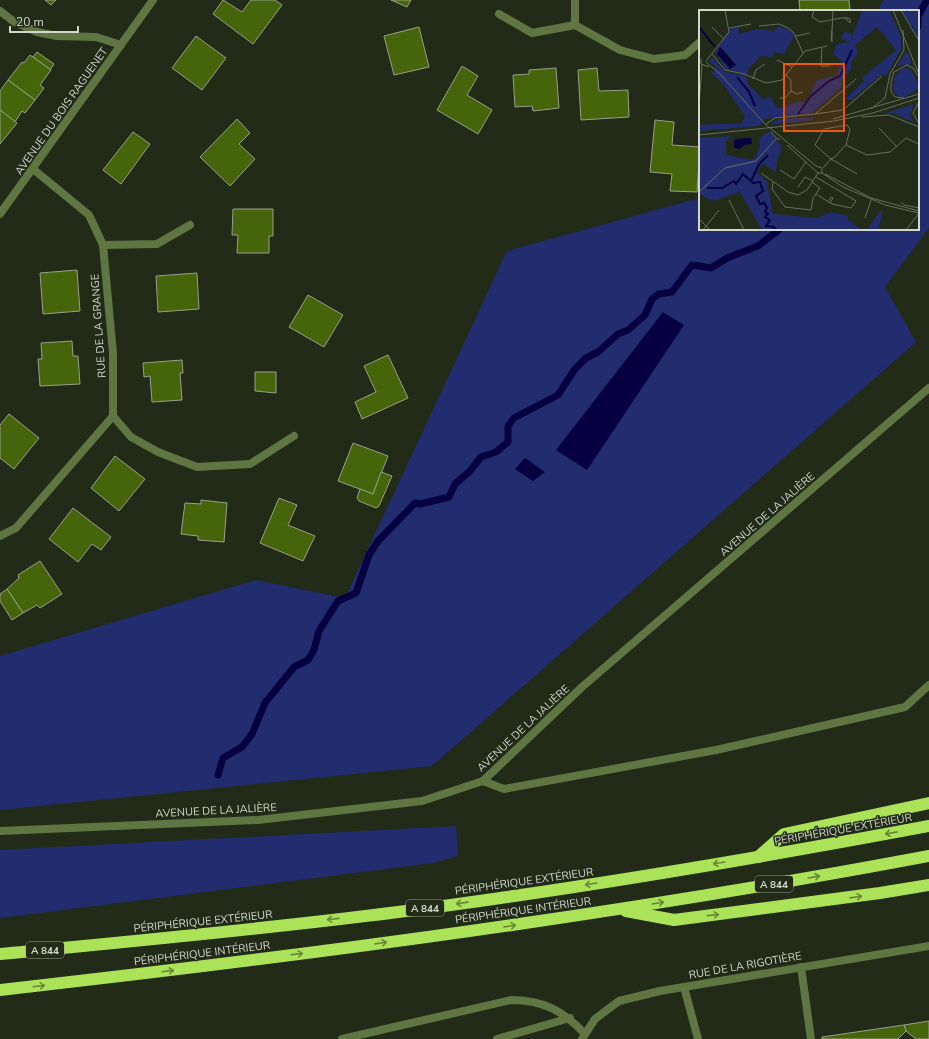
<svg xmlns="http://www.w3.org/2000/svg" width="929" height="1039" font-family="'Nunito Sans',sans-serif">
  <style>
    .green { fill: #212d6f }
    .water { fill: #060041 }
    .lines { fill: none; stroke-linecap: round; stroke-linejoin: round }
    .stream { stroke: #060041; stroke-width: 7 }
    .building { fill: #46650b; stroke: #96a18b }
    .service { stroke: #5f7542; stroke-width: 8 }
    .minor { stroke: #5f7542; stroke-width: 8 }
    .motorway { stroke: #ace258; stroke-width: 12 }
    .oneway { stroke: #678638 }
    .labels { text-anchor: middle; stroke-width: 3; stroke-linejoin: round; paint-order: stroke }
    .shield { fill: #222a18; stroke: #9ca395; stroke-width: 1 }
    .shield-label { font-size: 10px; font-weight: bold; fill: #d1d7cb }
    .street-label { font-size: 11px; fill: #d1d7cb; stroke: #222a18 }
    .inset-river { fill: none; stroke: #060041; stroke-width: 2 }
    .inset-road { fill: none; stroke: #686f60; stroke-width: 1 }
    .view { fill: #e8590c; fill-opacity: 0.15; stroke: #e8590c; stroke-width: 2 }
    .inset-edge { fill: none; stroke: #d1d7cb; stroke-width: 2 }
  </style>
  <rect width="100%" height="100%" fill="#222a18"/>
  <g class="green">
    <polygon points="883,0 929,0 929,228 885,287 916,342 432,766 0,810 0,656 256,580 345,598 507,251 700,198 700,229 918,229 918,11 878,11"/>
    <polygon points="456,826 458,856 433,863 0,918 0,850"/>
  </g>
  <g class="water">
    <polygon points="663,312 684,325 587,470 556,450"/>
    <polygon points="525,458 545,472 533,481 515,469"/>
  </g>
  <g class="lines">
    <g class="stream">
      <polyline points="918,26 918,16 927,0"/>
      <polyline points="218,775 223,758 242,747 252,734 265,703 294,667 308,660 314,650 319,631 338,601 356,593 369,555 378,541 415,503 420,504 449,497 455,484 470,471 481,457 496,452 508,442 508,426 514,418 558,395 575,369 586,358 598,352 618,334 628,330 645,315 652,299 659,294 672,292 692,265 711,268 727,258 758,246 780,229"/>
    </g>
  </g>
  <g class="building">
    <polygon points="45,0 56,0 51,5"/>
    <polygon points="223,0 242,12 251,0 275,0 282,5 253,44 213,14"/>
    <polygon points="391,0 411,0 407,7"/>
    <polygon points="799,0 849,0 850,11 800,11"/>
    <polygon points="419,27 429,67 394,75 384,36"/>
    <polygon points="196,36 226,58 202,90 172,68"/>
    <polygon points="37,52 54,64 50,70 33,57"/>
    <polygon points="30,55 51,70 40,85 44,88 35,100 8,80 22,62 24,63"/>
    <polygon points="462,66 478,76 467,95 492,110 478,134 437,110"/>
    <polygon points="556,68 559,108 533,111 532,106 515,107 513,75 529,74 529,70"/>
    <polygon points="597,68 599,91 628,90 629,117 581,120 578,70"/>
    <polygon points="8,80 35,100 25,113 22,111 15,122 0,110 0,91"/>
    <polygon points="0,110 17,123 0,144"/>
    <polygon points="237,119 250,133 239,144 255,159 230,186 200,157"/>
    <polygon points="655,120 674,122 672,145 700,147 697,192 670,191 672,174 650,172"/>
    <polygon points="133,132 150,144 121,184 103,170"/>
    <polygon points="233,209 273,209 273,236 269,236 269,253 237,253 238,235 232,235"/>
    <polygon points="77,270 80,311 43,314 40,273"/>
    <polygon points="197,273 199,309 158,312 156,276"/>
    <polygon points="308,295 343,315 324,347 289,327"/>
    <polygon points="72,341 73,356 78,356 80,384 40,386 38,359 42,359 41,343"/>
    <polygon points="388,355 408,398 362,419 355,402 376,392 364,366"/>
    <polygon points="182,360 183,373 180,373 182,400 152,402 150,376 144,377 143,363"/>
    <polygon points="255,372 276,372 276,393 255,391"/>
    <polygon points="9,414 39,438 14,469 0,458 0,425"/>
    <polygon points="353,443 388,456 373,494 338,481"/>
    <polygon points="115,456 145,479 119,511 91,488"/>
    <polygon points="381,472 392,476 379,506 376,508 359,501 357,498 360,489 373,494"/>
    <polygon points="279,498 297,505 288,525 315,536 303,561 260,543"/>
    <polygon points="201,500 227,503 224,542 198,540 198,536 181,534 185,503 201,504"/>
    <polygon points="73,508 111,537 101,550 92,544 78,562 49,539"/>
    <polygon points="40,561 62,594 40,608 37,605 23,613 7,589 19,578 18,575"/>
    <polygon points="7,589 23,613 12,620 0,601 0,594"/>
    <polygon points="929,1021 929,1039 916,1039 906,1031 904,1025"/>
    <polygon points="904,1025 906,1031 898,1039 822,1039 822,1037"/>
  </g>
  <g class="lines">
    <g class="service">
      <polyline points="801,967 811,1039"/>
      <polyline points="684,987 698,1039"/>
      <path d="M342,1039L511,1000C544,1000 563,1011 585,1034"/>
      <polyline points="497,1039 570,1018"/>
    </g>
    <g class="minor">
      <polyline points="575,0 575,25 620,50 654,59 685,55 700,42"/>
      <polyline points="0,11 13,21 37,32 57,36 96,37 121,45"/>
      <polyline points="499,14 532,33 575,25"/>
      <polyline points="0,214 153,0"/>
      <polyline points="103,245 157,244 190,225"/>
      <polyline points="113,416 131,437 158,452 197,467 250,464 294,436"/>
      <polyline points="0,536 16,528 113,416 113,353 103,245 89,215 33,169"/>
      <polyline points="483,781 504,789 716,750 905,707 929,685"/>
      <polyline points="0,831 258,820 422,801 483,781 582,687 929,388"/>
      <polyline points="582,1039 595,1019 619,1001 660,991 929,946"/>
    </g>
    <g class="motorway">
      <polyline points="758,857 784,834 929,803"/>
      <polyline points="626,911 674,920 880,893 929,885"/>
      <path d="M0,954C133,941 266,929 398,912C576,889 753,859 929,826"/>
      <path d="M0,990C311,955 621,914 929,856"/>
    </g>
  </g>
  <defs><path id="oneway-shaft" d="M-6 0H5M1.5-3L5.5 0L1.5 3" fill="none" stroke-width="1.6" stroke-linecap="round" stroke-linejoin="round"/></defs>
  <g class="oneway">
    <use href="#oneway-shaft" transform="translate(891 833) rotate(169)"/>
    <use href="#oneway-shaft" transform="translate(719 863) rotate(171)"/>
    <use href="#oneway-shaft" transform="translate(814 877) rotate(-10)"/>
    <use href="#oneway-shaft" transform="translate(591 884) rotate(171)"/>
    <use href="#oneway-shaft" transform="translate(856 897) rotate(-8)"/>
    <use href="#oneway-shaft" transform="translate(462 903) rotate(172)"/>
    <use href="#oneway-shaft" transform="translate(658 903) rotate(-9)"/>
    <use href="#oneway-shaft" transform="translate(713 915) rotate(-7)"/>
    <use href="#oneway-shaft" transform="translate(333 919) rotate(174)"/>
    <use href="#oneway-shaft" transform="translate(510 926) rotate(-8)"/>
    <use href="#oneway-shaft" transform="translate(381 943) rotate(-8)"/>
    <use href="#oneway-shaft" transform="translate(297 954) rotate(-7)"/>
    <use href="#oneway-shaft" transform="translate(168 971) rotate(-7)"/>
    <use href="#oneway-shaft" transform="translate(39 986) rotate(-7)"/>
  </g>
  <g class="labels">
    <g class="shield">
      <rect x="755" y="876" width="38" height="16" rx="3"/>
      <rect x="406" y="900" width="38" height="16" rx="3"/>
      <rect x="26" y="942" width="38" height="16" rx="3"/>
    </g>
    <g class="shield-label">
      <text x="774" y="888">A 844</text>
      <text x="425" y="912">A 844</text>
      <text x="45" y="954">A 844</text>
    </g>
    <g class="street-label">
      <text transform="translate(61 111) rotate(-55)" y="4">AVENUE DU BOIS RAGUENET</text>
      <text transform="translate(98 326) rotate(-94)" y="4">RUE DE LA GRANGE</text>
      <text transform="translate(767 514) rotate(-41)" y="4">AVENUE DE LA JALIÈRE</text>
      <text transform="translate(523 728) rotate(-43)" y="4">AVENUE DE LA JALIÈRE</text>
      <text transform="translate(216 810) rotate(-3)" y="4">AVENUE DE LA JALIÈRE</text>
      <text transform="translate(843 829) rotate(-10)" y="4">PÉRIPHÉRIQUE EXTÉRIEUR</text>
      <text transform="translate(524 881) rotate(-8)" y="4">PÉRIPHÉRIQUE EXTÉRIEUR</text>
      <text transform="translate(523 910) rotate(-8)" y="4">PÉRIPHÉRIQUE INTÉRIEUR</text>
      <text transform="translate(203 921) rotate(-6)" y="4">PÉRIPHÉRIQUE EXTÉRIEUR</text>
      <text transform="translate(202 953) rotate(-7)" y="4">PÉRIPHÉRIQUE INTÉRIEUR</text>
      <text transform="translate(745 965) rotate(-10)" y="4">RUE DE LA RIGOTIÈRE</text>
    </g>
  </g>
  <g transform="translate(699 10)">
    <rect width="220" height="220" fill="#222a18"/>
    <path d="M165,0H190L202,26V39L187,66L183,64L152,90L146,89L165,71L163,68L197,40L178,17L156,35L159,42L152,53V59L142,72L144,76L113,103L64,109L62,115L58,116L0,121V115L43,113L46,106L24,74L12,63L16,61V56L10,51L13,47L26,62L47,66L49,74L65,90L71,86L78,98L102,91L107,93L118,70L138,65L143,51L134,44L138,34L151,32L142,29L145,21L153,24L152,31L162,2ZM203,0H220V29L213,17ZM79,16L90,20L95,26L85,44L76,42L72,47L62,46L50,58L48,65L27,59L16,42L31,19L40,17V24L58,19L75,21ZM22,37L37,55L31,59L18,44ZM208,41L213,54L198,56ZM203,58L211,59L220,74V79L203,88L196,84L194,76L196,67ZM215,94L211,106L216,113L197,104L186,103ZM115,107L113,110L71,115L79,109ZM71,121L83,138L78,150L77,162L63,153L58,163L68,171L74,204L118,208L132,202L149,206V210L163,220H63L41,182L14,191L0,184V128L34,126L27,130V145L54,150L61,138L60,128ZM181,201H184L179,220H168Z" fill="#212d6f" fill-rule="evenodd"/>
    <path d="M21,37L37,55L31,59L18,44ZM46,128H52L53,134L45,135L41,139L35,138V130Z" fill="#060041"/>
    <path class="inset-river" d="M0,17L16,37M38,67L50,82L56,96M99,104L112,86L130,71L141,66L153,40M52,171L60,154L69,145M8,178H23L35,171L37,174L44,164L54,173L61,172L64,181L57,186L61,194L65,193L68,198L66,202L69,204L66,207L71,210L67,216L75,217L77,220"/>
    <path class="inset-road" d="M115,0L113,7L121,12L142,8H149L151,9V13L146,8M194,0L219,62M202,0L220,31M60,16L80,14L89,18L95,23L104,43M13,17L25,29M30,18L52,14M133,20L134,0M97,26L111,23M132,31L133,20V32M123,38L122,56H131M13,44L26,60L45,64L67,73L83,70L106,41L128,36M2,49V54L10,57M78,50L93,57M7,51L30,22L26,0M7,52L22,65L65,113L117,156L123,158V163M54,69L57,60L66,54M92,81L98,84L104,82M81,88H86L92,81V70L87,65M205,88L196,87L192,82V73L195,62L208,55L214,58L220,67M220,92L214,103L220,114M0,96L3,55M172,99L186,88L191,64L205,40L204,20M116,104L144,100L183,66M163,107L190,105L220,117M134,109L220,84M67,114L76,108L116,104L157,69M180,118L198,137M72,122L78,129H81M0,125L135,111L174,103L220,88M88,135L119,163H123L144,177L186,195L220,203M147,135L168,145L191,142L207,128L220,134M124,158L132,149L136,147L144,138L147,135L151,119L148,115L125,119L116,135L132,149L158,164M81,160L95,169L107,152M62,163L89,182L99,185L108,180L119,163M126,164L172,188L220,201M74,172L73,179L86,197L112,200L114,188L121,178L113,172M99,177L106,167L114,171M0,182L26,158L57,151L77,129M117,184L133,194L152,198L157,191L117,167M30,190L45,220M129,192L132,187L134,188L131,193M202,192L205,195L220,198M166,208L172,190M0,209L11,220M4,220L20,200M207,220L220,203"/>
    <path class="view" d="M85,54H145V121H85Z"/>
    <rect width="220" height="220" class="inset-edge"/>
  </g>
  <path d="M10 26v6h68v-6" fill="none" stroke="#d1d7cb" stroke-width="2"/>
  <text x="16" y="26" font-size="12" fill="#d1d7cb" stroke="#222a18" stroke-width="3" paint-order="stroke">20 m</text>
</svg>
